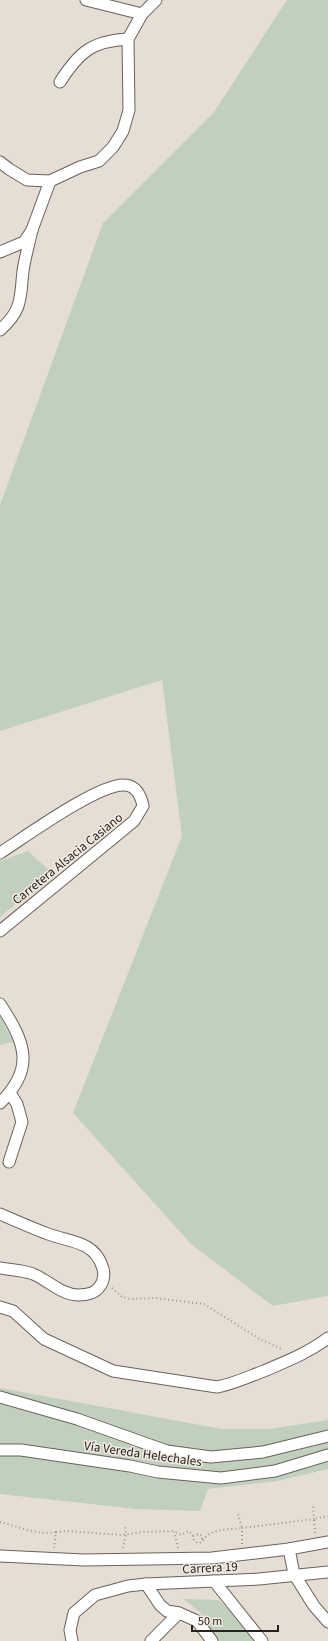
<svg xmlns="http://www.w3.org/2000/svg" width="328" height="1641" font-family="'Source Sans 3',sans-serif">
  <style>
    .green { fill: #c0d0bd }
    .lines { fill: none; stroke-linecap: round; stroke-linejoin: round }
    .minor-casing { stroke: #69625a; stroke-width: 13 }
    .path { stroke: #9c968f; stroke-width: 2; stroke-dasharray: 1 3; stroke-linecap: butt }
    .minor { stroke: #fff; stroke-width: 11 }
    .labels { text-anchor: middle; stroke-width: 3; stroke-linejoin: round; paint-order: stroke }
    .street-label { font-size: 13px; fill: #25221f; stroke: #f3ebe2 }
  </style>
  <rect width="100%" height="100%" fill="#e6ded5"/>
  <g class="green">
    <polygon points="287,0 328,0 328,1296 273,1306 191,1244 73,1113 182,836 162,680 0,731 0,505 103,223 214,112"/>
    <polygon points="28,851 52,873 0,917 0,861"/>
    <polygon points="0,1016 13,1042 0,1045"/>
    <polygon points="0,1388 222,1429 269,1429 328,1420 328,1469 277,1481 208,1489 200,1511 136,1509 0,1494"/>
    <polygon points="183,1599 219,1600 236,1617 255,1641 216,1641 200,1612"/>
  </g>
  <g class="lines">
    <g class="minor-casing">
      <g id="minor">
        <polyline points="86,0 142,14"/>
        <path d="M60,82C79,52 92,41 128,39"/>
        <polyline points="0,162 9,169 27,180 50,181 80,167 99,161 113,147 123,131 129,110 128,39 142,14 156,0"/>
        <polyline points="0,252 24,242 32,230 50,181"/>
        <path d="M0,330C23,310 20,297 23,271C25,257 29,244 32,230"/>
        <path d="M0,853C25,837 98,784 124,785C136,785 141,796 143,806L134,821L0,931"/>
        <path d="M0,1004C25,1042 36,1068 0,1103"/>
        <polyline points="9,1162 22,1122 17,1104 10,1093"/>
        <path d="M0,1214C16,1221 32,1228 48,1234C69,1242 94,1241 102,1266C105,1272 104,1281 100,1286C96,1293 86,1295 79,1295C61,1295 48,1280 33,1274C22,1270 11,1270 0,1268"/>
        <path d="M0,1307L13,1311L44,1339L113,1371L217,1387C233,1384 248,1377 264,1371C287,1361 308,1353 328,1338"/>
        <polyline points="0,1397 77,1419 167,1451 211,1457 263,1452 328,1436"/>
        <polyline points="0,1450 21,1450 130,1466 158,1472 221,1478 275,1471 328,1455"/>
        <polyline points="289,1549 294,1574 314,1606 328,1622"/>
        <polyline points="0,1556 84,1560 212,1558 289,1549 328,1542"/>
        <polyline points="214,1581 262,1641"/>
        <polyline points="146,1584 160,1605 167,1611 179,1613 197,1621 212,1641"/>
        <polyline points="72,1641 70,1630 74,1613 95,1595 128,1586 146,1584 259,1579 328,1572"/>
        <polyline points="151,1641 179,1613"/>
      </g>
    </g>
    <g class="path">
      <polyline points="112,1288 122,1297 131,1299 155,1298 204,1304 258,1338 283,1350"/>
      <path d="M0,1522C17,1526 39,1536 56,1532"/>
      <polyline points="315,1533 314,1519 328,1516"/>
      <polyline points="193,1536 199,1534 202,1536 202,1541"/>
      <polyline points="242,1544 242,1528 314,1519 313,1505"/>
      <polyline points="54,1548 56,1532 67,1531 122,1535 143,1532 174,1531"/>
      <polyline points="123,1548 126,1534 125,1527"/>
      <path d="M178,1548L174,1531L181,1535L188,1531L192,1534L194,1540L197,1543L202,1542C209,1528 227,1530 242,1528L238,1514"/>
    </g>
    <use href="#minor" class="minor"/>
  </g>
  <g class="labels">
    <g class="street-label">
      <text transform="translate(67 858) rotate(-39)" y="5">Carretera Alsacia Casiano</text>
      <text transform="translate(143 1453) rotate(8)" y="5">Vía Vereda Helechales</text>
      <text transform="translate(210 1567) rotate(-3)" y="5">Carrera 19</text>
    </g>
  </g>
  <path d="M192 1625v6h86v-6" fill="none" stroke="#25221f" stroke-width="2"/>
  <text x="198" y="1625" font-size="12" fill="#25221f" stroke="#f3ebe2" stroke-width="3" paint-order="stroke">50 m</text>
</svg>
